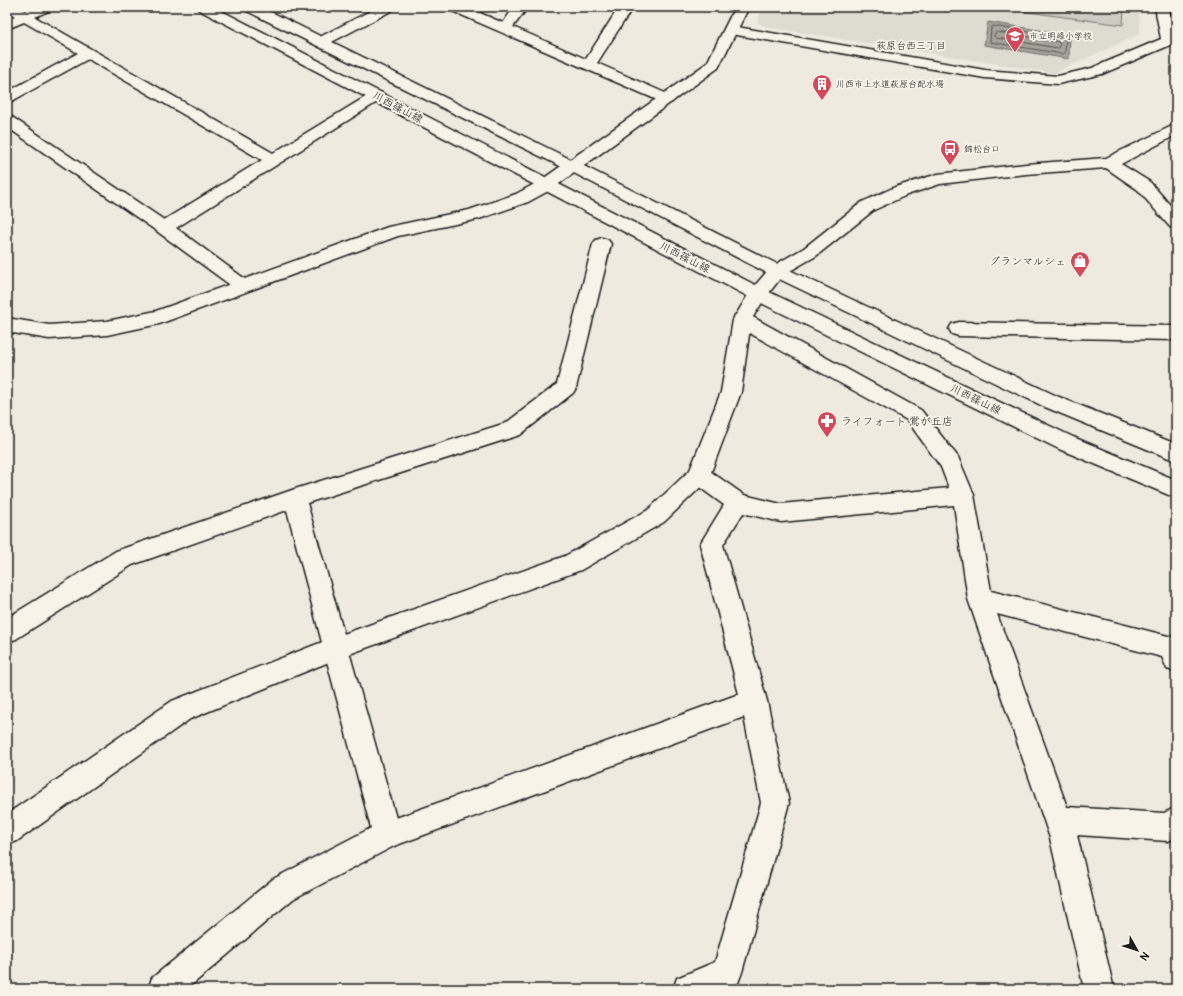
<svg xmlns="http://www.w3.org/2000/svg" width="1183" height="996" font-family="Pangolin,'Klee One',sans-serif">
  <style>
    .built { fill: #dedbd1 }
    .green { fill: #cfccc3; stroke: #767470 }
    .water { fill: #a6a39d; stroke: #6f6d69 }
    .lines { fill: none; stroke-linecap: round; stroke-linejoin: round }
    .shore { stroke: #535250; stroke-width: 1 }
    .minor-casing { stroke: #1c1c1c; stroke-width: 3 }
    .tertiary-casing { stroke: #1c1c1c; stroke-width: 3 }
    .primary-casing { stroke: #1c1c1c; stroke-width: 3 }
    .minor { fill: #f7f3e8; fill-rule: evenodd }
    .tertiary { fill: #f7f3e8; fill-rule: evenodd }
    .primary { fill: #f7f3e8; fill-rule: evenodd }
    .labels { text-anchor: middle; stroke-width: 3.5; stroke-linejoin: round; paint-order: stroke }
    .far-poi-label { font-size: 9px; fill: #1c1c1c; stroke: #f7f3e8; text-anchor: start }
    .far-neighbourhood-label { font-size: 10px; fill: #1c1c1c; stroke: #f7f3e8 }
    .street-label { font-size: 11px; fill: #1c1c1c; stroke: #f7f3e8 }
    .poi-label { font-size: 11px; fill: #1c1c1c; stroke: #f7f3e8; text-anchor: end }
  </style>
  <rect width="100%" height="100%" fill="#eeeae0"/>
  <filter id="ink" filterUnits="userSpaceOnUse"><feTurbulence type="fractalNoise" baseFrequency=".025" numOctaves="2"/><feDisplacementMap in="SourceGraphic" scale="8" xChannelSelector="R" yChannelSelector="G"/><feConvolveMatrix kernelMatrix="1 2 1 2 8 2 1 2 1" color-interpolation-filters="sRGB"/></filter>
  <g filter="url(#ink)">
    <polygon class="built" points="763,7 1139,7 1140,34 1054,73 767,27 757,22"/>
    <polygon class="green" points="991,7 1124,7 1123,25"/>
    <polygon class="water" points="988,22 1070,35 1069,59 984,45"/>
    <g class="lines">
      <g class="shore">
        <polygon points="993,26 1064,38 1066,40 1065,53 1063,54 990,42 991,28"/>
        <polygon points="997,32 1059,42 1060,47 1058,48 996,38 994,36"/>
      </g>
      <g class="minor-casing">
        <g id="minor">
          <polygon points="7,7 18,7 25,11 35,7 53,7 51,10 35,17 273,153 372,93 377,91 382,93 385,96 382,99 176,228 249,282 252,286 249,290 243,292 237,290 158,232 7,127 7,115 12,117 164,220 262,160 88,59 12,101 7,103 7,92 78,53 24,22 7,29 7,20 15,16 7,12"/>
          <polygon points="378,7 395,7 393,10 326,45 321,46 316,45 314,42 316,39"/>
          <polygon points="448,7 466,7 503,23 514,7 528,7 513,27 586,59 619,7 633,7 597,63 672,96 675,99 672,102 667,104 662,102 450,10"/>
          <polygon points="1155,7 1169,7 1175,41 1173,44 1102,74 1058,84 985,78 731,34 726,33 724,30 726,27 731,26 985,70 1058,76 1092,68 1161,39"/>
          <polygon points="1176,124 1176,135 1121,164 1150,182 1176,212 1176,228 1170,227 1138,190 1106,168 1026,174 940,184 907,195 874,210 816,256 783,275 777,277 771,275 768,271 771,267 804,248 862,202 895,187 938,174 1026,164 1106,158"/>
          <polygon points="602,238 608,240 611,244 576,388 573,393 520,435 307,503 396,818 739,694 700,544 724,505 691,481 688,475 691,469 699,466 707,469 744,495 781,504 949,488 941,467 907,420 735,325 733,320 735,315 742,313 749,315 921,410 958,457 974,495 991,591 1176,638 1176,672 1167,669 1162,657 997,614 1067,807 1164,813 1176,807 1176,838 1168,841 1077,835 1114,989 1084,989 1050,838 968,599 954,505 781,522 743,513 723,545 767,701 789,803 742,972 738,983 723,989 673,989 677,978 715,962 761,803 744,717 394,846 293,899 187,989 148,989 152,978 273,879 371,828 287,510 132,565 16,639 7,642 7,618 116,551 295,489 506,423 557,384 593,244 596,240"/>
          <polygon points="959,322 1176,326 1176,340 959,336 952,334 949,329 952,324"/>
        </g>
      </g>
      <g class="tertiary-casing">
        <g id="tertiary">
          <polygon points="735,7 749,7 718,68 552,189 528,202 479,219 398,236 159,324 107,335 49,339 7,332 7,318 49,325 107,321 156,311 388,227 469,210 516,194 540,181 707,63"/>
          <polygon points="777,265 783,267 786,271 765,298 751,320 741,392 710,475 707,481 664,522 581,570 341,657 190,719 17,841 7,845 7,814 172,701 335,637 565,556 648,510 690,470 721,392 733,320 751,290 771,267"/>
        </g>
      </g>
      <g class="primary-casing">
        <g id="primary">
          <polygon points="197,7 214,7 765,290 1073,437 1176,480 1176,498 1059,449 751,298 199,10"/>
          <polygon points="243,7 261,7 578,163 783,267 1059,397 1176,444 1176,461 1045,407 771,275 566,169 245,10"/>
        </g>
      </g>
      <use href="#minor" class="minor"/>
      <use href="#tertiary" class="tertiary"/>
      <use href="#primary" class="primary"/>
    </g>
  </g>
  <defs>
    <g id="school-pin" transform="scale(1)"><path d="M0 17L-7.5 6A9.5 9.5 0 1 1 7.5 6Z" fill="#d1495b" stroke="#f7f3e8"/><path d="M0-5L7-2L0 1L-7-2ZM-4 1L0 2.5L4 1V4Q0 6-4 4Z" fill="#fff"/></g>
    <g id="building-pin" transform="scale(1)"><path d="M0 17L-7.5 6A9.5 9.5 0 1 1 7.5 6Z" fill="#d1495b" stroke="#f7f3e8"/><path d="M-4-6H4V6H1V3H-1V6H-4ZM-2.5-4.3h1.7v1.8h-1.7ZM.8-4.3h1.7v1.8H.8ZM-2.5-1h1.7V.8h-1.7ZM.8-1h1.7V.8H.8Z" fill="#fff"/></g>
    <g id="bus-pin" transform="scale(1)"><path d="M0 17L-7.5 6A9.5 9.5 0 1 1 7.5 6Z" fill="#d1495b" stroke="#f7f3e8"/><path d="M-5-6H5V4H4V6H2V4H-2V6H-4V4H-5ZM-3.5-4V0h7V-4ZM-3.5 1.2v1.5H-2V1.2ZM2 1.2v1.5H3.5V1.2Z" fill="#fff"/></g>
    <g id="shop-pin" transform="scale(1)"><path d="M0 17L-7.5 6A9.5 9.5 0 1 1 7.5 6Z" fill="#d1495b" stroke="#f7f3e8"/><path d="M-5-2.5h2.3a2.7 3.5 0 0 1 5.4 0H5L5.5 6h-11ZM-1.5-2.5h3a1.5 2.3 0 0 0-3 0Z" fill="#fff"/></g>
    <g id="pharmacy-pin" transform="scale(1)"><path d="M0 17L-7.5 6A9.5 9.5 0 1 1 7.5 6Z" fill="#d1495b" stroke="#f7f3e8"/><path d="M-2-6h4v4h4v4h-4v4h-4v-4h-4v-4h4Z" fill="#fff"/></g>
  </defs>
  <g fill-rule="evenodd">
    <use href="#school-pin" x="1015" y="36"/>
    <use href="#building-pin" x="822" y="84"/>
    <use href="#bus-pin" x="950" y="149"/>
    <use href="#shop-pin" x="1080" y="261"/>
    <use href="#pharmacy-pin" x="827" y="421"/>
  </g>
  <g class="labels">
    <g class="far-poi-label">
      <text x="1029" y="39">市立明峰小学校</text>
      <text x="836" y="87">川西市上水道萩原台配水場</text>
      <text x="964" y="152">錦松台口</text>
    </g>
    <g class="far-neighbourhood-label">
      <text x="911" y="49">萩原台西三丁目</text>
    </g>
    <g class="street-label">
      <text transform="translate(398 107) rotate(28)" y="4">川西篠山線</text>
      <text transform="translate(685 257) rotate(27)" y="4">川西篠山線</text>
      <text transform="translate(976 399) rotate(26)" y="4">川西篠山線</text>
    </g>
    <g class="poi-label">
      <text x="1066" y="265">グランマルシェ</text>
      <text x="841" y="425" text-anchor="start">ライフォート 鴬が丘店</text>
    </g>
  </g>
  <rect width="1183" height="996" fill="none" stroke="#f7f3e8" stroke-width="24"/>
  <rect x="12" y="12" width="1159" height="972" fill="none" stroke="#1c1c1c" stroke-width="1.5" filter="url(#ink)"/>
  <g transform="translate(1137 950) rotate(129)" stroke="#f7f3e8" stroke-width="3" paint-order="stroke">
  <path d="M0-3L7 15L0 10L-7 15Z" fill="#1c1c1c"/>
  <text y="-6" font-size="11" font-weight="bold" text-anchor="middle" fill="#1c1c1c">N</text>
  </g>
</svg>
